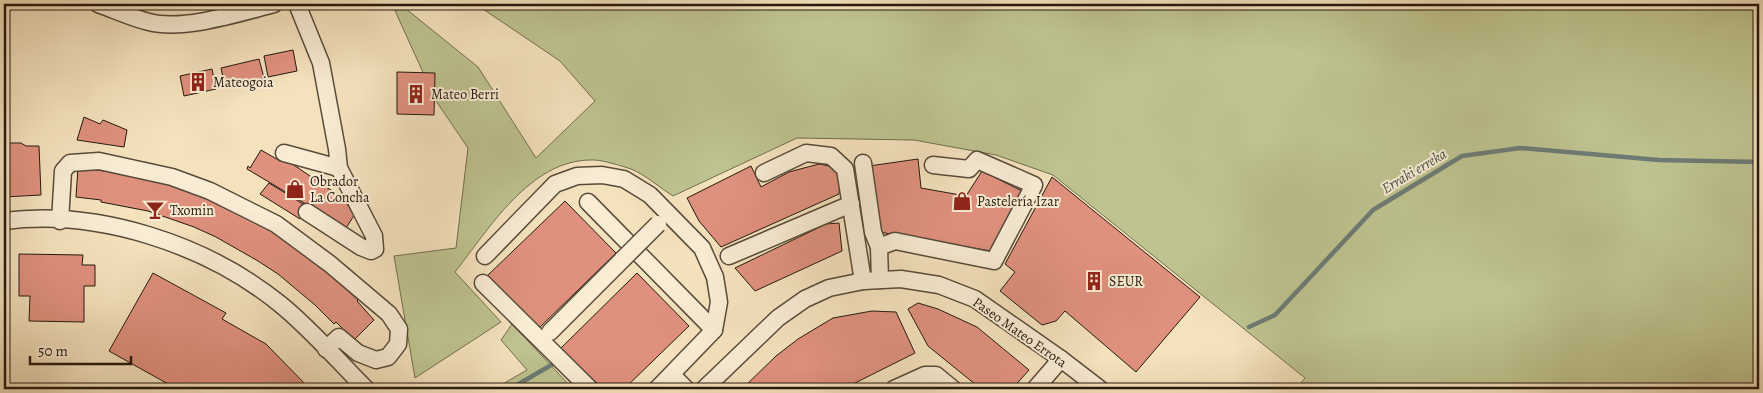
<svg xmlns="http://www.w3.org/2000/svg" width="1763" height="393" font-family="Alegreya,serif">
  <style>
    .green { fill: #bec38f; stroke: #716e4e }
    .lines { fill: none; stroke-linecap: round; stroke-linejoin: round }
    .stream { stroke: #6d7b75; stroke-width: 4.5 }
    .building { fill: #e0917e; stroke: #24190e }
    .minor-casing { stroke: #584b3a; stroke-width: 19 }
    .minor { stroke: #f8ecd4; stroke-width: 16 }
    .minor-bridge-casing { stroke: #584b3a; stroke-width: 19; stroke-linecap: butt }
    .minor-bridge { stroke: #f8ecd4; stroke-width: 16 }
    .labels { text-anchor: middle; stroke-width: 4; stroke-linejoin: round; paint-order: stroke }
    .poi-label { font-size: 14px; fill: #24190e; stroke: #f8ecd4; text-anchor: start }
    .street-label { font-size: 14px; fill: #24190e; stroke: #f8ecd4 }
    .water-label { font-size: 15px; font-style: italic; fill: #4f524a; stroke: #f8ecd4 }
  </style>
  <rect width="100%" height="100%" fill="#f4e2bd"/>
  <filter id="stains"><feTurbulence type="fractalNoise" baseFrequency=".004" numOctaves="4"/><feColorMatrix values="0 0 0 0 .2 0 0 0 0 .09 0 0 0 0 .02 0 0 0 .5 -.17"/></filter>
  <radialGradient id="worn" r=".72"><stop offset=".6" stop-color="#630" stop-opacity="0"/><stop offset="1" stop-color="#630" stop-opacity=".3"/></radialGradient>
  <g class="green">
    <path d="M392,4H400L478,67L536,158L595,101L560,61L483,9L487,4H1759V389H1296L1305,378L1053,175L996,155L914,140L797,138L673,196C660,188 646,175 631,169C622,166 600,159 591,160C530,160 489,229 455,272L501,322L415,378L394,256L456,248L468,148L436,101Z"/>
    <polygon points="512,324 573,389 494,389 527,370 501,340"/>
  </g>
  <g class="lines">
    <g class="stream">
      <polyline points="1249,327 1275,315 1373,210 1462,156 1520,148 1659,160 1759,162"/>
      <polyline points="510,389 553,364"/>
    </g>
  </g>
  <g class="building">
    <polygon points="293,50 297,71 268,77 264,56"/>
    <polygon points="259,59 264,78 225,87 221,68"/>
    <polygon points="212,69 216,89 184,96 180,76"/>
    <polygon points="397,72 435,73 434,115 397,114"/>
    <polygon points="84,117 100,124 103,120 127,130 124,147 77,140"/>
    <polygon points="4,143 21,143 26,146 39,146 41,195 4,197 4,187 5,187"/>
    <polygon points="261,150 280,161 282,157 341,197 355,214 346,228 247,169 248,166 250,168"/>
    <polygon points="918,159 921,188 966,196 982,171 1024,192 991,251 879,232 869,166"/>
    <polygon points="819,164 834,167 840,178 839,194 721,247 699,221 687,198 751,166 761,187 789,172"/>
    <polygon points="78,167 104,171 105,169 182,187 254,219 276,233 319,264 358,300 357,301 374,320 354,340 336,322 334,324 315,305 278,274 258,261 216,237 194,227 148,211 101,202 101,200 76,197"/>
    <polygon points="1052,177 1200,297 1136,372 1065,311 1056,321 1042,325 1000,291 1015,272 1005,264"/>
    <polygon points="269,183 308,207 300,219 260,194"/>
    <polygon points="565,201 616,253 538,329 487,276"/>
    <polygon points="839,223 842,251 755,291 735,268 826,224"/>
    <polygon points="19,254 83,255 82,265 95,265 95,286 84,286 84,322 29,321 30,296 19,296"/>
    <polygon points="153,273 226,313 222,319 266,344 310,389 177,389 109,351"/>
    <polygon points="637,273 689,326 624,389 600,389 560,349"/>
    <polygon points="918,303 938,309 977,327 1029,370 1012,389 981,389 928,346 908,309"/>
    <polygon points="872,311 896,312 915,353 843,389 742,389 776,356 798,339 833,318"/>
  </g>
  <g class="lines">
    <g class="minor-casing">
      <g id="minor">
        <path d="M98,4C115,10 132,18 149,22C184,31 239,13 274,4"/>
        <polyline points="297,4 321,63 337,149 339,168 374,236 375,249 371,251 361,247 307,212"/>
        <polyline points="284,153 339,168"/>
        <polyline points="863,163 873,232 879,247 880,280"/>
        <polyline points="764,173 806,153 831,156 845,169 863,281"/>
        <polyline points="588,202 714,330 657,389"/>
        <path d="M4,221C98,209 206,244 280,304C311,329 338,361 366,389"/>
        <polyline points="60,221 63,171 70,163 99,161 172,177 210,191 276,224 330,264 389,314 399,329 398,344 388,357 376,360 358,353 339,337 326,349"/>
        <polyline points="879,247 895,241 994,261 1034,185 977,160 969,169 933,165"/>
        <polyline points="485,256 555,184 577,176 602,175 624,179 650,195 702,248 715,277 719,302 714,330"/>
        <polyline points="729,256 851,204"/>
        <polyline points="483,283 590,389"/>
        <polyline points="550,332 623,259"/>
        <polyline points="672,375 686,389"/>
        <polyline points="704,389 778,318 805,299 829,288 863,281 901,279 939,285 975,299 1061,359 1100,389"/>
        <polyline points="894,389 925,375 936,375 953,389"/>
        <polyline points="1035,389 1061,359"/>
      </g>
    </g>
    <use href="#minor" class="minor"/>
    <g class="minor-bridge-casing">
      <polyline id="minor-bridge" points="623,259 658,224"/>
    </g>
    <use href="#minor-bridge" class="minor-bridge"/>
  </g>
  <defs>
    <g id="building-bare" transform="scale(1.5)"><path d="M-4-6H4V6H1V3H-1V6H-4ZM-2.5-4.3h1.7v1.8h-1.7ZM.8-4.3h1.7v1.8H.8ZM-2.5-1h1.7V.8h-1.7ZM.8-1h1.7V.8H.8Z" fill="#8f2418" stroke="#f8ecd4" stroke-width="2.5" paint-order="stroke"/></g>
    <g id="shop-bare" transform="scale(1.5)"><path d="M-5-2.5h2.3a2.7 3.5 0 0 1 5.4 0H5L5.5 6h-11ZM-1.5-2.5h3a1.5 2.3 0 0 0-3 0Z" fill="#8f2418" stroke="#f8ecd4" stroke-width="2.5" paint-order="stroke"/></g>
    <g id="bar-bare" transform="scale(1.5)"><path d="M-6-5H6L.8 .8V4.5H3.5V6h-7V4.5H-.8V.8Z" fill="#8f2418" stroke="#f8ecd4" stroke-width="2.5" paint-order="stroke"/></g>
  </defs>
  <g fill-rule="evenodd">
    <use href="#building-bare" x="198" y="82"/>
    <use href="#building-bare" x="416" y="94"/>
    <use href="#shop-bare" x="295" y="189"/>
    <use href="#shop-bare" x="962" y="201"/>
    <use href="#bar-bare" x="155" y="210"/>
    <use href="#building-bare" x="1094" y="281"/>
  </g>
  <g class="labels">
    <g class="poi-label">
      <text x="213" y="87">Mateogoia</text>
      <text x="431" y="99">Mateo Berri</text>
      <text x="310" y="186">Obrador<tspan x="310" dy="16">La Concha</tspan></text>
      <text x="977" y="206">Pastelería Izar</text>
      <text x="170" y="215">Txomin</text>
      <text x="1109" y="286">SEUR</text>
    </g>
    <g class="street-label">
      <text transform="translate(1020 332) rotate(35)" y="5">Paseo Mateo Errota</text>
    </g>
    <g class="water-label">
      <text transform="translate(1414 171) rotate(-31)" y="5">Erraki erreka</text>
    </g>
  </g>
  <rect width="1763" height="393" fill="none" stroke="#f4e2bd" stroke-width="20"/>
  <rect x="5" y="5" width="1753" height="383" fill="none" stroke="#24190e" stroke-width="2.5"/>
  <rect x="10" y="10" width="1743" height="373" fill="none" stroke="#24190e"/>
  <path d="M30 356v8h101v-8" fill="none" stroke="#24190e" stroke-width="2.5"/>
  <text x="38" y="356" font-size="15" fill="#24190e" stroke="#f8ecd4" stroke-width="4" paint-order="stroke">50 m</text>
  <rect width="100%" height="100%" filter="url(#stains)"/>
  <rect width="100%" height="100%" fill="url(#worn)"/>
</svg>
